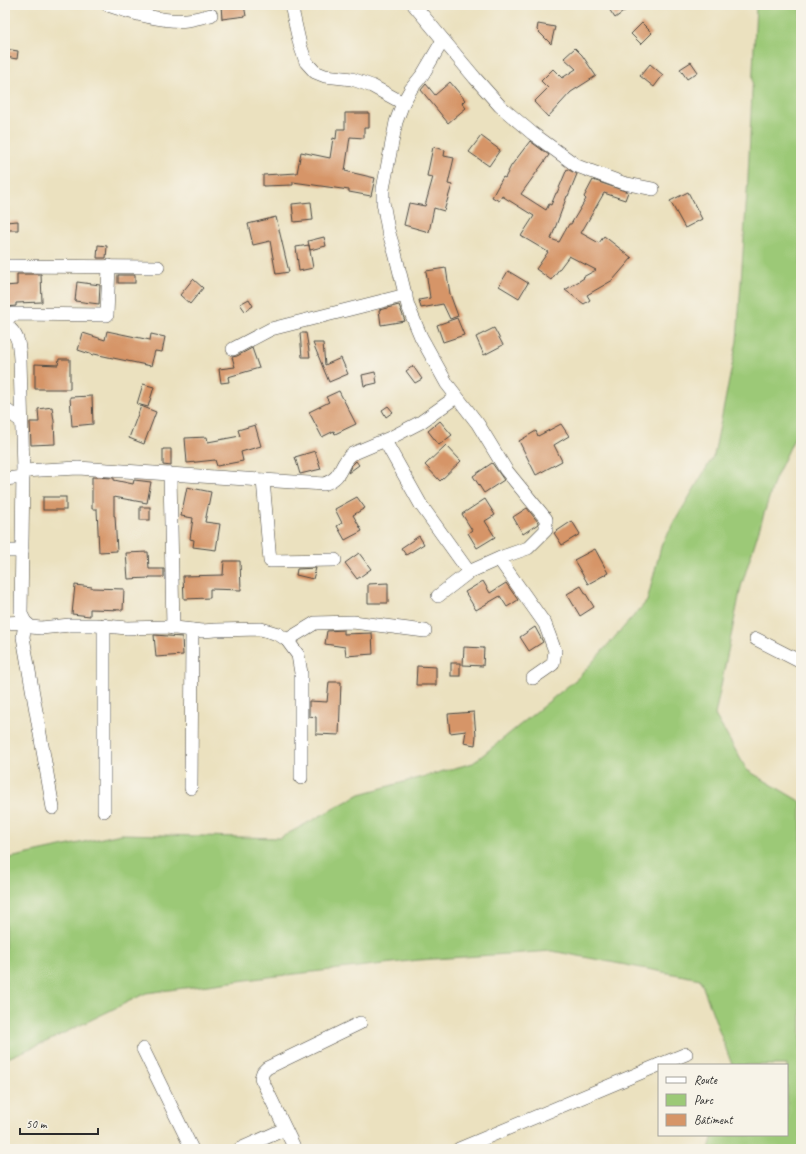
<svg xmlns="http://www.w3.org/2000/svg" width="806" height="1154" font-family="Caveat,sans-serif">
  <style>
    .green { fill: #9cc977; stroke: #647a51 }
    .building { fill: #d69568 }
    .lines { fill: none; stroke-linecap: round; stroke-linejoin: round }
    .minor-casing { stroke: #484641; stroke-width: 14 }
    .minor { stroke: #fff; stroke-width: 13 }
  </style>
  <rect width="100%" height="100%" fill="#f7f3e8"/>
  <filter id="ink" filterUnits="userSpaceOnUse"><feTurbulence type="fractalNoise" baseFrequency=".025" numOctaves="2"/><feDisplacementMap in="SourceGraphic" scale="8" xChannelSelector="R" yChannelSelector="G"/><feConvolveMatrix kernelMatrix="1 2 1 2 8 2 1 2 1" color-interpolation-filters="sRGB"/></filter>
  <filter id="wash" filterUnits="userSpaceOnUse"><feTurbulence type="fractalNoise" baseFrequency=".012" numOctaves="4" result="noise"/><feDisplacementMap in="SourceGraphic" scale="16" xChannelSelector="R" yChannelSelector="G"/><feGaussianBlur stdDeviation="0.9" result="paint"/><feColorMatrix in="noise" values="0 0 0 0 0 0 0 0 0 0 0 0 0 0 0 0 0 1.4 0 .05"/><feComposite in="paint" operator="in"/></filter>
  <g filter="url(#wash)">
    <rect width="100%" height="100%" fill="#ebe1bf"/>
    <polygon class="green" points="756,5 801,5 801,424 775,479 741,587 715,715 747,770 801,802 801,1149 709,1149 713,1135 787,1135 787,1065 732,1065 700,979 552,951 419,960 277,976 146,993 48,1041 5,1059 5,859 121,834 280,838 360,794 473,763 579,677 647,601 662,543 714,455 737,341 748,178"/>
    <g id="blocks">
      <g class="building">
        <polygon points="221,5 244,5 246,16 222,19"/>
        <polygon points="615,5 633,5 615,18 609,9"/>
        <polygon points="642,23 652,33 641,44 631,34"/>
        <polygon points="538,24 555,27 551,44 537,30"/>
        <polygon points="575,48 582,55 596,76 571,92 548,117 534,102 548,88 541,81 553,69 562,78 576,69 564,58"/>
        <polygon points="5,49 18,51 17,59 5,57"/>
        <polygon points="691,62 698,72 687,79 680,69"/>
        <polygon points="650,64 663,75 654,87 640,76"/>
        <polygon points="450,82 465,100 462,103 466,108 448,123 421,90 426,84 435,95"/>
        <polygon points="345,113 369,113 369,128 364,128 364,138 350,137 345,171 375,178 371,196 349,192 349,190 293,182 293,185 263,186 263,175 297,173 301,152 330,158 333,138 336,139 337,129 345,129"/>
        <polygon points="481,136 500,150 489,166 469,152"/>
        <polygon points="530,141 549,155 521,194 546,210 549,204 551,205 556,193 557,193 567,169 577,174 568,196 567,196 551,239 559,242 569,224 571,224 586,199 584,197 593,180 628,192 625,200 604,193 581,233 599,243 604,236 632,258 613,280 587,295 590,300 584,304 565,290 584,278 583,277 596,270 569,256 551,280 536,269 548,252 521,236 534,216 502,196 499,201 492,197 503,177 505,178 511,166"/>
        <polygon points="433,147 445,150 444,156 454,158 448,184 452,185 444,211 434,208 429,232 404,225 409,203 425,206 433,177 427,176"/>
        <polygon points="688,192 702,219 685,228 670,201"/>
        <polygon points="311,202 313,220 294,222 292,204"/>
        <polygon points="276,217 289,272 276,274 270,241 253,245 248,224"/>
        <polygon points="18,221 18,230 5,230 5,222"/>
        <polygon points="324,237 326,246 310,250 308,241"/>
        <polygon points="98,245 107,246 106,258 97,258"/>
        <polygon points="309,245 313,268 299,271 296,247"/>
        <polygon points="446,268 450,294 458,316 450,319 443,304 421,308 419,300 430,298 426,271"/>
        <polygon points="508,271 528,283 519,298 499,286"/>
        <polygon points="17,274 41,274 42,302 16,303 16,306 5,307 5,286 17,285"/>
        <rect x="118" y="275" width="17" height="8"/>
        <polygon points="193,279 203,288 190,304 180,295"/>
        <polygon points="77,282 100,285 99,304 75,301"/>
        <polygon points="249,299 253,306 245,311 240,304"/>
        <polygon points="399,305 405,321 381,325 379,310"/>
        <polygon points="457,318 464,335 443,342 437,325"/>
        <polygon points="494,328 503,345 484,355 476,337"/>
        <polygon points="107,331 150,340 151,334 165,337 162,352 155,351 151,366 94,354 93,355 78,350 83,333 105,340"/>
        <polygon points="300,333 306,333 310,357 302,357"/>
        <polygon points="313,343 323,343 325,365 341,358 348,374 329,382"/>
        <polygon points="252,348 259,368 228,377 229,382 221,383 219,369 235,367 232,357 237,356"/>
        <polygon points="59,359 70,359 70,389 35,389 35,364 58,365"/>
        <polygon points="413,366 422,379 415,383 406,371"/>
        <polygon points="375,372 377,383 364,386 362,375"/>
        <polygon points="143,384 154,387 148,407 137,404"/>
        <polygon points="339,391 356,424 335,434 334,431 322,437 309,412 329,402 326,397"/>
        <polygon points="92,396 93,424 72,426 70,397"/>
        <polygon points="141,406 156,412 144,444 129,438"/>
        <polygon points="388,406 393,412 386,417 382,410"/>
        <polygon points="52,407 54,421 55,444 31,445 30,422 39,422 38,409"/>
        <polygon points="440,421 452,435 439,445 428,431"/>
        <polygon points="561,424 569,436 554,445 562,461 536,475 519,441 536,431 538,436"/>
        <polygon points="255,425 261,446 241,452 243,461 217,466 215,460 187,463 185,438 207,437 208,442 240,436 238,430"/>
        <polygon points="446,445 461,461 440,481 425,465"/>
        <polygon points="163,449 171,449 171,466 163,465"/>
        <polygon points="315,451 321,469 300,474 295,457"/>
        <polygon points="356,461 359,465 348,473 351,466"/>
        <polygon points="492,463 504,480 484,493 473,476"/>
        <polygon points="92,477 114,478 114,480 133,484 134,480 151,482 147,503 114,497 114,516 115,516 117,551 99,552 97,509 92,509"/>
        <polygon points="187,487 211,492 205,522 220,524 216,550 193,547 194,540 190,539 193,518 181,516"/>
        <rect x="43" y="497" width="23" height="13"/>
        <polygon points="357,497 365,508 353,515 362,531 345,540 337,526 342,523 335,509"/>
        <polygon points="485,499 495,515 485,521 495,537 477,548 468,533 472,530 462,514"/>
        <rect x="140" y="507" width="10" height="13"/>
        <polygon points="527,508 538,522 538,524 523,534 513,517"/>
        <polygon points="572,521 580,534 562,545 554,533"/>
        <polygon points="419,536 424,544 406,555 401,548"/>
        <polygon points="595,549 608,573 588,584 574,560"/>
        <polygon points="148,552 149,569 164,569 164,577 149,577 149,578 128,579 126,553"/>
        <polygon points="359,553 371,569 357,579 345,563"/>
        <polygon points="224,561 240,561 241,590 210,589 210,598 184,599 183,576 223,575"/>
        <polygon points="316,568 313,579 296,575 297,569"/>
        <polygon points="483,581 490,593 506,583 518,600 507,607 500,596 476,610 465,592"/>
        <polygon points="388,583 388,603 368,603 368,584"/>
        <polygon points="75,585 92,587 92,588 124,589 123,610 90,609 90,616 72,614"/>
        <polygon points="581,586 594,607 580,616 567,594"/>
        <polygon points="535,627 543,642 529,651 520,637"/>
        <polygon points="344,630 344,634 372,633 373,654 346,656 345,647 325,644 327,631"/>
        <polygon points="154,635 182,637 183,655 156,657"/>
        <polygon points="464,647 484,648 483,666 463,665"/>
        <rect x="451" y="663" width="9" height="13"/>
        <polygon points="417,666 436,667 436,685 416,685"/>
        <polygon points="329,682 341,682 339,735 316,734 316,717 309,716 309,701 327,702"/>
        <polygon points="474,712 476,736 475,745 464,743 466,731 450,733 448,714"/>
      </g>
    </g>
  </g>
  <g filter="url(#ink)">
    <use href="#blocks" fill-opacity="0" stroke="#484641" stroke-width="1"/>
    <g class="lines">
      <g class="minor-casing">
        <g id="minor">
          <path d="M108,5C129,12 165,23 187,20C195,19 203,17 211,15"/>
          <polyline points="291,5 300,45 306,62 315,72 325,76 352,79 372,86 403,103"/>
          <polyline points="414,5 475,78 500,106 532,133 577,166 623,183 653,189"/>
          <polyline points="5,266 158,267"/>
          <polyline points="5,323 12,314 107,315 109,266"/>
          <path d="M5,324C19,335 19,343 20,360L23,471L21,614L25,622L31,627L41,628L70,625H95L127,628L166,627L202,631L216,630L261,629L278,634L287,640L298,655L301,673V778"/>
          <polyline points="233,349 271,329 406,295"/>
          <polyline points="5,409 21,421"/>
          <polyline points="385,441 421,505 469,572"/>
          <path d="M23,471L78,468L324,484C345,476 338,465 352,454L390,438L421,422L456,397"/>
          <polyline points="170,474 173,628"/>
          <polyline points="5,479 23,477"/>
          <polyline points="263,480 270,561 335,560"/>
          <polyline points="5,551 22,551"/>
          <polyline points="499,559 545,624 555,651 553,664 533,678"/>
          <polyline points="438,596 469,572 505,556 528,548 546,530 546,519 506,470 478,424 447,384 421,337 408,306 395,253 388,230 383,202 383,189 396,122 403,103 411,89 423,74 443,40"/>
          <polyline points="5,623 25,622 23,637 53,808"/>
          <polyline points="104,625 104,811"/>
          <polyline points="756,639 801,662"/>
          <polyline points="287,640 315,623 353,622 425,631"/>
          <polyline points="191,788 192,630"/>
          <polyline points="143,1049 192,1149"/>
          <polyline points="659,1065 686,1054"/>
          <polyline points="240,1149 285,1129"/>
          <polyline points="295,1149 261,1078 263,1072 267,1068 360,1023"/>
          <polyline points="459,1149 659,1065"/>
        </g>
      </g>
      <use href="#minor" class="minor"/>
    </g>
  </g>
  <rect width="806" height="1154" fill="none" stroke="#f7f3e8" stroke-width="20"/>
  <rect x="658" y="1064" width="130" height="72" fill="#f7f3e8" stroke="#a5a39c"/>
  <rect x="666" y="1077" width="20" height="6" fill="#ffffff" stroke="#a5a39c"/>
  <text x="694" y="1084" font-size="12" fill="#2b2b2b">Route</text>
  <rect x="666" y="1094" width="20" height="12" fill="#9cc977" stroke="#a5a39c"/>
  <text x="694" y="1104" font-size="12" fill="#2b2b2b">Parc</text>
  <rect x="666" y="1114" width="20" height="12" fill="#d69568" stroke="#a5a39c"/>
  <text x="694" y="1124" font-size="12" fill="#2b2b2b">Bâtiment</text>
  <path d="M20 1128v6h78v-6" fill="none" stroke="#2b2b2b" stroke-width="2"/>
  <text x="26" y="1128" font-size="12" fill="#2b2b2b" stroke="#f7f3e8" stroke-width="3" paint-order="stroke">50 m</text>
</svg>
